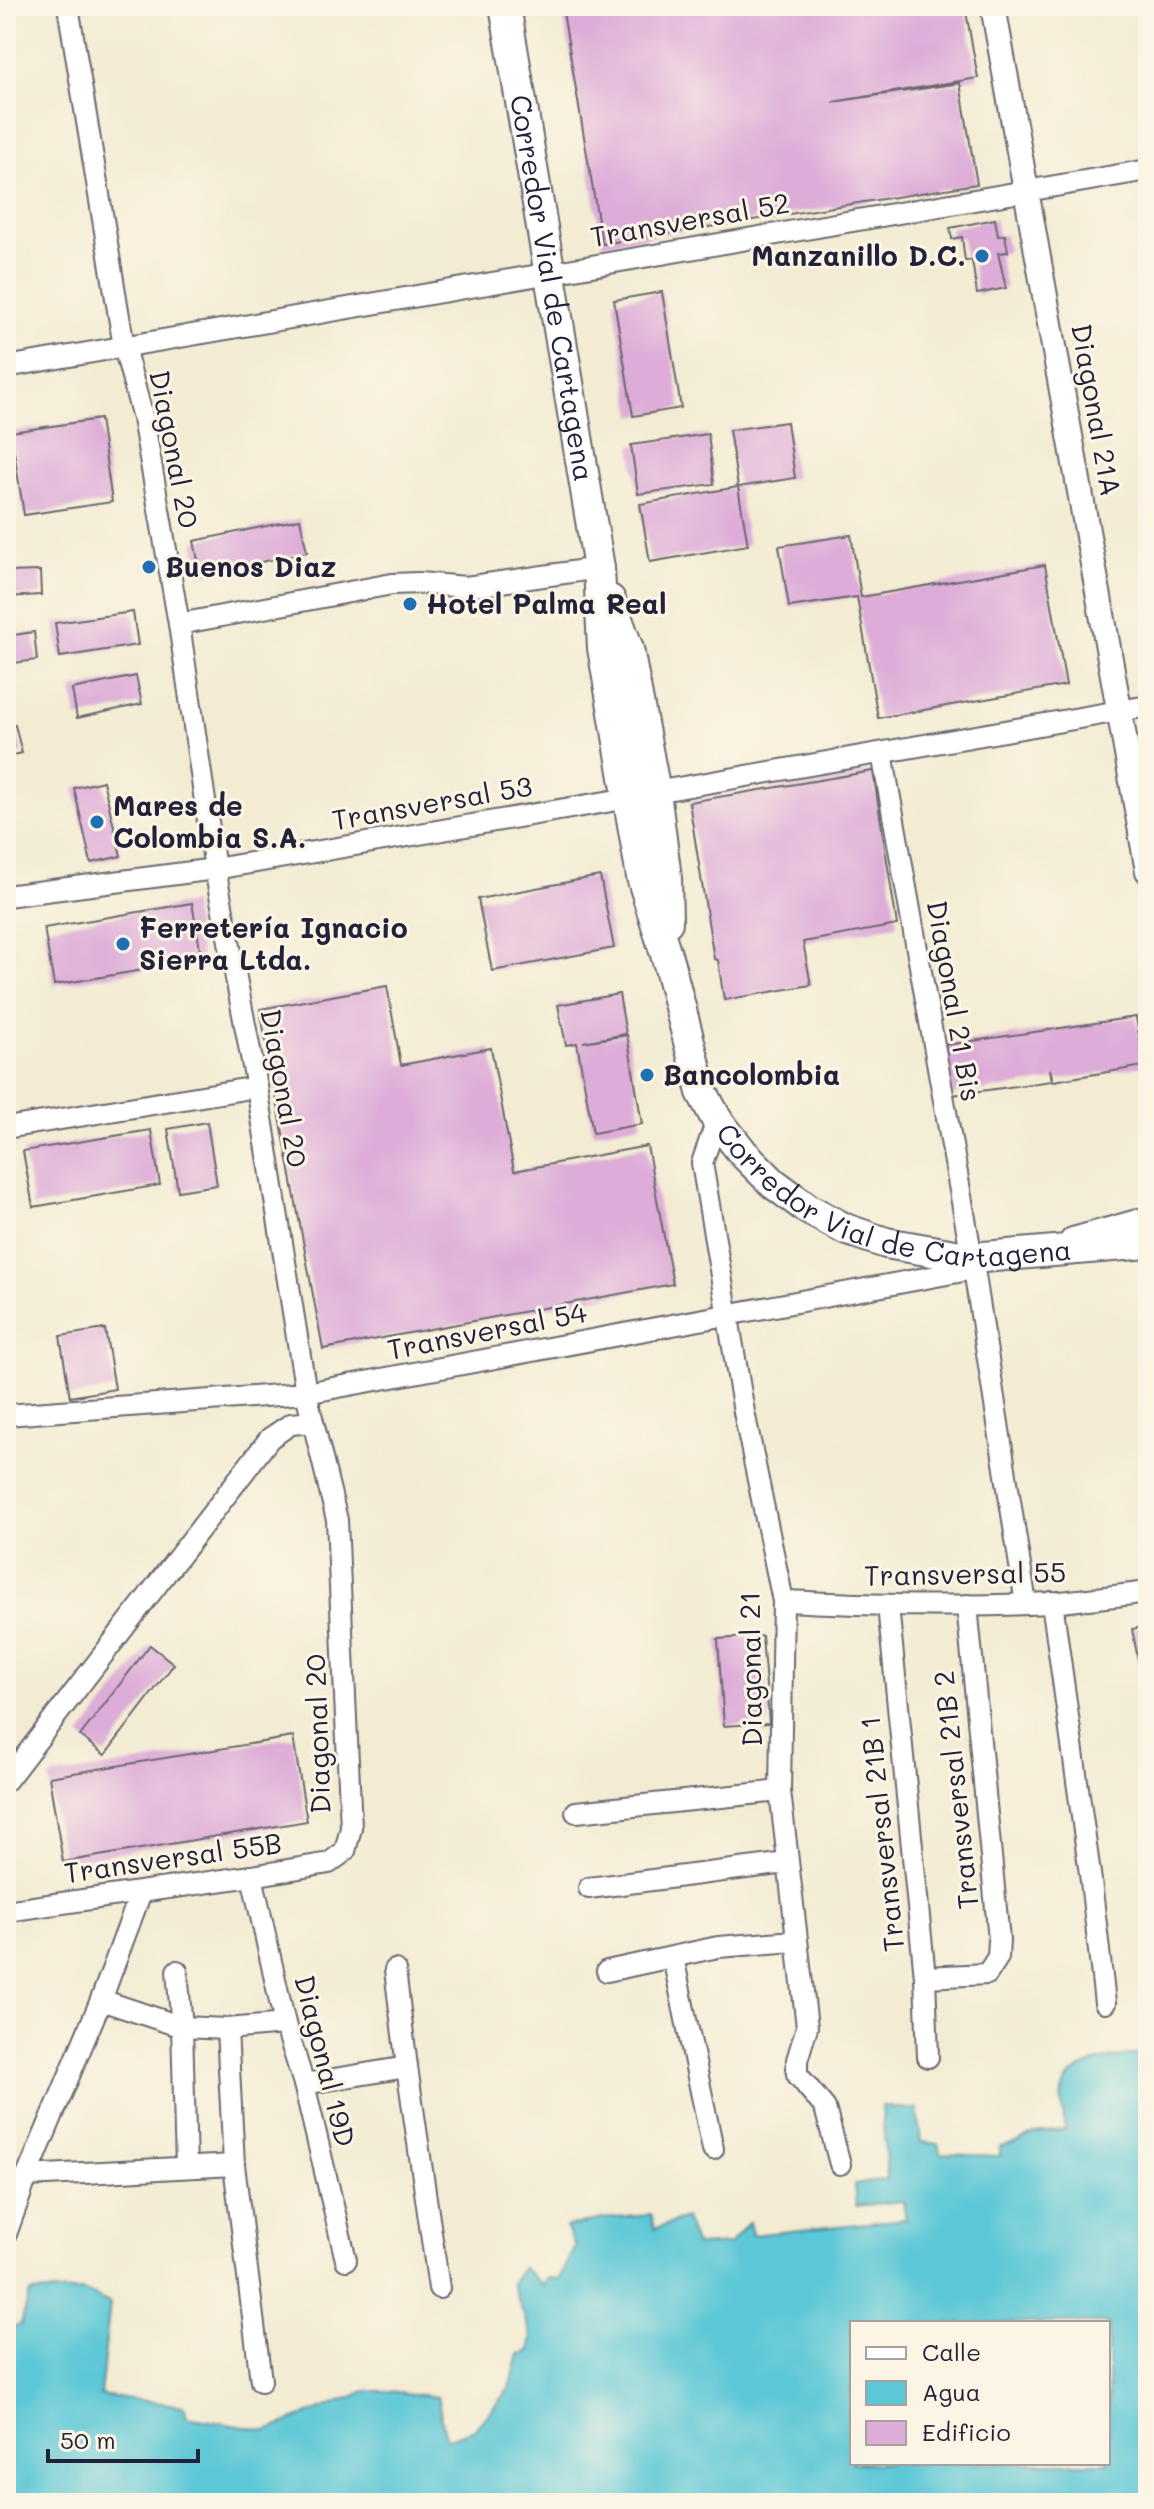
<svg xmlns="http://www.w3.org/2000/svg" width="1154" height="2509" font-family="Mali,sans-serif">
  <style>
    .water { fill: #5cc7d6; stroke: #3f7488; stroke-width: 2; fill-rule: evenodd }
    .building { fill: #ddacd8 }
    .lines { fill: none; stroke-linecap: round; stroke-linejoin: round }
    .minor-casing { stroke: #6b6970; stroke-width: 24 }
    .tertiary-casing { stroke: #6b6970; stroke-width: 28 }
    .primary-casing { stroke: #6b6970; stroke-width: 34 }
    .minor { stroke: #fff; stroke-width: 20 }
    .tertiary { stroke: #fff; stroke-width: 24 }
    .primary { stroke: #fff; stroke-width: 30 }
    .poi-dot { fill: #1f6fb2; stroke: #fcf5e5; stroke-width: 3 }
    .labels { text-anchor: middle; stroke-width: 6; stroke-linejoin: round; paint-order: stroke }
    .street-label { font-size: 28px; fill: #22223b; stroke: #fcf5e5 }
    .poi-label { font-size: 28px; font-weight: bold; fill: #22223b; stroke: #fcf5e5; text-anchor: start }
  </style>
  <rect width="100%" height="100%" fill="#fcf5e5"/>
  <filter id="ink" filterUnits="userSpaceOnUse"><feTurbulence type="fractalNoise" baseFrequency=".0125" numOctaves="2"/><feDisplacementMap in="SourceGraphic" scale="16" xChannelSelector="R" yChannelSelector="G"/><feConvolveMatrix kernelMatrix="1 2 1 2 8 2 1 2 1" color-interpolation-filters="sRGB"/></filter>
  <filter id="wash" filterUnits="userSpaceOnUse"><feTurbulence type="fractalNoise" baseFrequency=".006" numOctaves="4" result="noise"/><feDisplacementMap in="SourceGraphic" scale="32" xChannelSelector="R" yChannelSelector="G"/><feGaussianBlur stdDeviation="1.8" result="paint"/><feColorMatrix in="noise" values="0 0 0 0 0 0 0 0 0 0 0 0 0 0 0 0 0 1.4 0 .05"/><feComposite in="paint" operator="in"/></filter>
  <g filter="url(#wash)">
    <rect width="100%" height="100%" fill="#f3ecd3"/>
    <path class="water" d="M1148,2052V2503H6V2329L21,2324L30,2293L83,2291L110,2303L100,2395L184,2406L187,2417L267,2431L366,2391H390L437,2397L446,2439L475,2429L510,2388L519,2354L529,2352L532,2336L511,2283L523,2268L543,2285L547,2278L559,2279L575,2246L566,2227L603,2219L650,2215L655,2229L685,2218L696,2246L730,2244L749,2222L752,2235L906,2219L903,2201L856,2206L854,2184L887,2179L882,2106L917,2110L921,2142L938,2144L940,2154L1000,2156V2147L1016,2143L1034,2133L1065,2130C1065,2119 1060,2104 1062,2093C1069,2058 1121,2058 1148,2052ZM852,2323H1108V2463H852Z"/>
    <g id="blocks">
      <g class="building">
        <polygon points="562,6 965,6 978,78 833,102 960,83 977,184 602,244"/>
        <polygon points="995,219 998,236 1005,235 1008,252 998,253 1006,288 977,294 972,260 965,261 962,237 952,239 950,228"/>
        <polygon points="662,292 681,408 633,416 614,300"/>
        <polygon points="100,419 112,502 24,515 11,432"/>
        <polygon points="787,422 795,478 738,487 748,545 650,562 640,504 738,487 729,430"/>
        <polygon points="708,434 714,484 638,494 631,445"/>
        <polygon points="300,519 307,552 201,575 194,541"/>
        <polygon points="851,535 861,597 1045,565 1066,685 878,718 857,597 789,607 779,546"/>
        <polygon points="40,571 41,595 6,597 6,572"/>
        <polygon points="133,612 138,645 60,657 55,623"/>
        <polygon points="34,632 37,660 6,664 6,636"/>
        <polygon points="136,676 142,704 77,718 72,689"/>
        <polygon points="15,725 22,753 6,757 6,727"/>
        <polygon points="873,771 897,925 803,942 811,985 724,1000 718,960 714,959 689,802"/>
        <polygon points="103,781 121,856 91,863 74,788"/>
        <polygon points="600,876 614,948 492,971 478,899"/>
        <polygon points="192,903 202,960 54,985 44,928"/>
        <polygon points="387,986 401,1065 491,1048 514,1171 647,1146 673,1284 323,1349 260,1009"/>
        <polygon points="619,994 626,1034 583,1042 627,1035 642,1124 593,1133 577,1043 566,1045 558,1005"/>
        <polygon points="1136,1017 1144,1066 1053,1081 1050,1069 1052,1081 952,1095 945,1045"/>
        <polygon points="207,1122 217,1185 178,1191 168,1129"/>
        <polygon points="151,1130 160,1185 33,1207 23,1151"/>
        <polygon points="105,1329 115,1389 70,1397 60,1336"/>
        <polygon points="1148,1626 1148,1703 1147,1703 1132,1629"/>
        <polygon points="762,1636 769,1723 724,1726 718,1639"/>
        <polygon points="150,1645 174,1664 105,1755 80,1736"/>
        <polygon points="293,1737 307,1821 63,1862 49,1777"/>
      </g>
    </g>
  </g>
  <g filter="url(#ink)">
    <use href="#blocks" fill-opacity="0" stroke="#6b6970" stroke-width="2"/>
    <g class="lines">
      <g class="minor-casing">
        <g id="minor">
          <polyline points="6,367 1148,170"/>
          <polyline points="179,624 392,584 419,583 466,587 599,568"/>
          <polyline points="882,753 974,1269 1026,1604"/>
          <polyline points="655,792 1148,706"/>
          <polyline points="6,896 215,869 629,798"/>
          <polyline points="717,1120 702,1163 744,1412 783,1601 780,1791 807,2027 797,2060 797,2074 825,2108 840,2164"/>
          <polyline points="6,1128 257,1087"/>
          <polyline points="6,1415 306,1393 974,1269"/>
          <path d="M783,1601C872,1605 961,1608 1049,1603C1082,1600 1115,1596 1148,1592"/>
          <polyline points="1052,1602 1091,1881 1105,2003"/>
          <polyline points="888,1606 925,1977 928,2057"/>
          <polyline points="6,1781 270,1438 291,1424 313,1422"/>
          <polyline points="576,1812 780,1791"/>
          <polyline points="252,1876 285,2024 304,2084 346,2260"/>
          <polyline points="589,1888 787,1863"/>
          <polyline points="6,1911 252,1876 329,1863 345,1851 351,1828 337,1520 306,1393 257,1087 215,869 179,624 143,418 124,347 68,6"/>
          <polyline points="673,1957 713,2149"/>
          <polyline points="395,1970 407,2067 439,2288"/>
          <polyline points="177,1971 182,2027 186,2167"/>
          <polyline points="607,1971 718,1947 795,1941"/>
          <polyline points="925,1977 987,1974 998,1957 999,1940 967,1605"/>
          <polyline points="101,2000 182,2027 227,2029 285,2024"/>
          <polyline points="227,2029 234,2165 261,2381"/>
          <polyline points="304,2084 407,2067"/>
          <polyline points="27,2176 234,2165"/>
          <polyline points="6,2234 27,2176 101,2000 141,1892"/>
        </g>
      </g>
      <g class="tertiary-casing">
        <g id="tertiary">
          <polyline points="993,6 1148,871"/>
          <polyline points="1073,1240 1148,1219"/>
        </g>
      </g>
      <g class="primary-casing">
        <g id="primary">
          <path id="s1" d="M505,6L599,568L603,648L642,877L669,964L702,1092L717,1120L743,1153L773,1183L808,1209L845,1229L886,1243L972,1258L1148,1243"/>
          <polyline points="610,600 628,649 655,792 666,878 667,922"/>
        </g>
      </g>
      <use href="#minor" class="minor"/>
      <use href="#tertiary" class="tertiary"/>
      <use href="#primary" class="primary"/>
    </g>
  </g>
  <g class="poi-dot">
    <circle cx="982" cy="256" r="8"/>
    <circle cx="149" cy="567" r="8"/>
    <circle cx="410" cy="604" r="8"/>
    <circle cx="97" cy="822" r="8"/>
    <circle cx="123" cy="944" r="8"/>
    <circle cx="647" cy="1075" r="8"/>
  </g>
  <g class="labels">
    <g class="street-label">
      <text transform="translate(690 220) rotate(-10)" y="10">Transversal 52</text>
      <text dy="10" stroke="none"><textPath href="#s1" startOffset="286">Corredor Vial de Cartagena</textPath></text>
      <text transform="translate(1096 410) rotate(80)" y="10">Diagonal 21A</text>
      <text transform="translate(174 449) rotate(79)" y="10">Diagonal 20</text>
      <text transform="translate(432 803) rotate(-10)" y="10">Transversal 53</text>
      <text transform="translate(954 1001) rotate(80)" y="10">Diagonal 21 Bis</text>
      <text transform="translate(284 1088) rotate(80)" y="10">Diagonal 20</text>
      <text dy="10" stroke="none"><textPath href="#s1" startOffset="1342">Corredor Vial de Cartagena</textPath></text>
      <text transform="translate(487 1331) rotate(-11)" y="10">Transversal 54</text>
      <text transform="translate(965 1574) rotate(-1)" y="10">Transversal 55</text>
      <text transform="translate(751 1669) rotate(-91)" y="10">Diagonal 21</text>
      <text transform="translate(318 1734) rotate(-92)" y="10">Diagonal 20</text>
      <text transform="translate(956 1790) rotate(-96)" y="10">Transversal 21B 2</text>
      <text transform="translate(882 1834) rotate(-96)" y="10">Transversal 21B 1</text>
      <text transform="translate(173 1858) rotate(-8)" y="10">Transversal 55B</text>
      <text transform="translate(325 2061) rotate(76)" y="10">Diagonal 19D</text>
    </g>
    <g class="poi-label">
      <text x="966" y="266" text-anchor="end">Manzanillo D.C.</text>
      <text x="165" y="577">Buenos Diaz</text>
      <text x="426" y="614">Hotel Palma Real</text>
      <text x="113" y="816">Mares de<tspan x="113" dy="32">Colombia S.A.</tspan></text>
      <text x="139" y="938">Ferretería Ignacio<tspan x="139" dy="32">Sierra Ltda.</tspan></text>
      <text x="663" y="1085">Bancolombia</text>
    </g>
  </g>
  <rect width="1154" height="2509" fill="none" stroke="#fcf5e5" stroke-width="32"/>
  <rect x="850" y="2321" width="260" height="144" fill="#fcf5e5" stroke="#a5a1a1" stroke-width="2"/>
  <rect x="866" y="2347" width="40" height="12" fill="#ffffff" stroke="#a5a1a1" stroke-width="2"/>
  <text x="922" y="2361" font-size="24" fill="#22223b">Calle</text>
  <rect x="866" y="2381" width="40" height="24" fill="#5cc7d6" stroke="#a5a1a1" stroke-width="2"/>
  <text x="922" y="2401" font-size="24" fill="#22223b">Agua</text>
  <rect x="866" y="2421" width="40" height="24" fill="#ddacd8" stroke="#a5a1a1" stroke-width="2"/>
  <text x="922" y="2441" font-size="24" fill="#22223b">Edificio</text>
  <path d="M48 2449v12h150v-12" fill="none" stroke="#22223b" stroke-width="4"/>
  <text x="60" y="2449" font-size="24" fill="#22223b" stroke="#fcf5e5" stroke-width="6" paint-order="stroke">50 m</text>
</svg>
